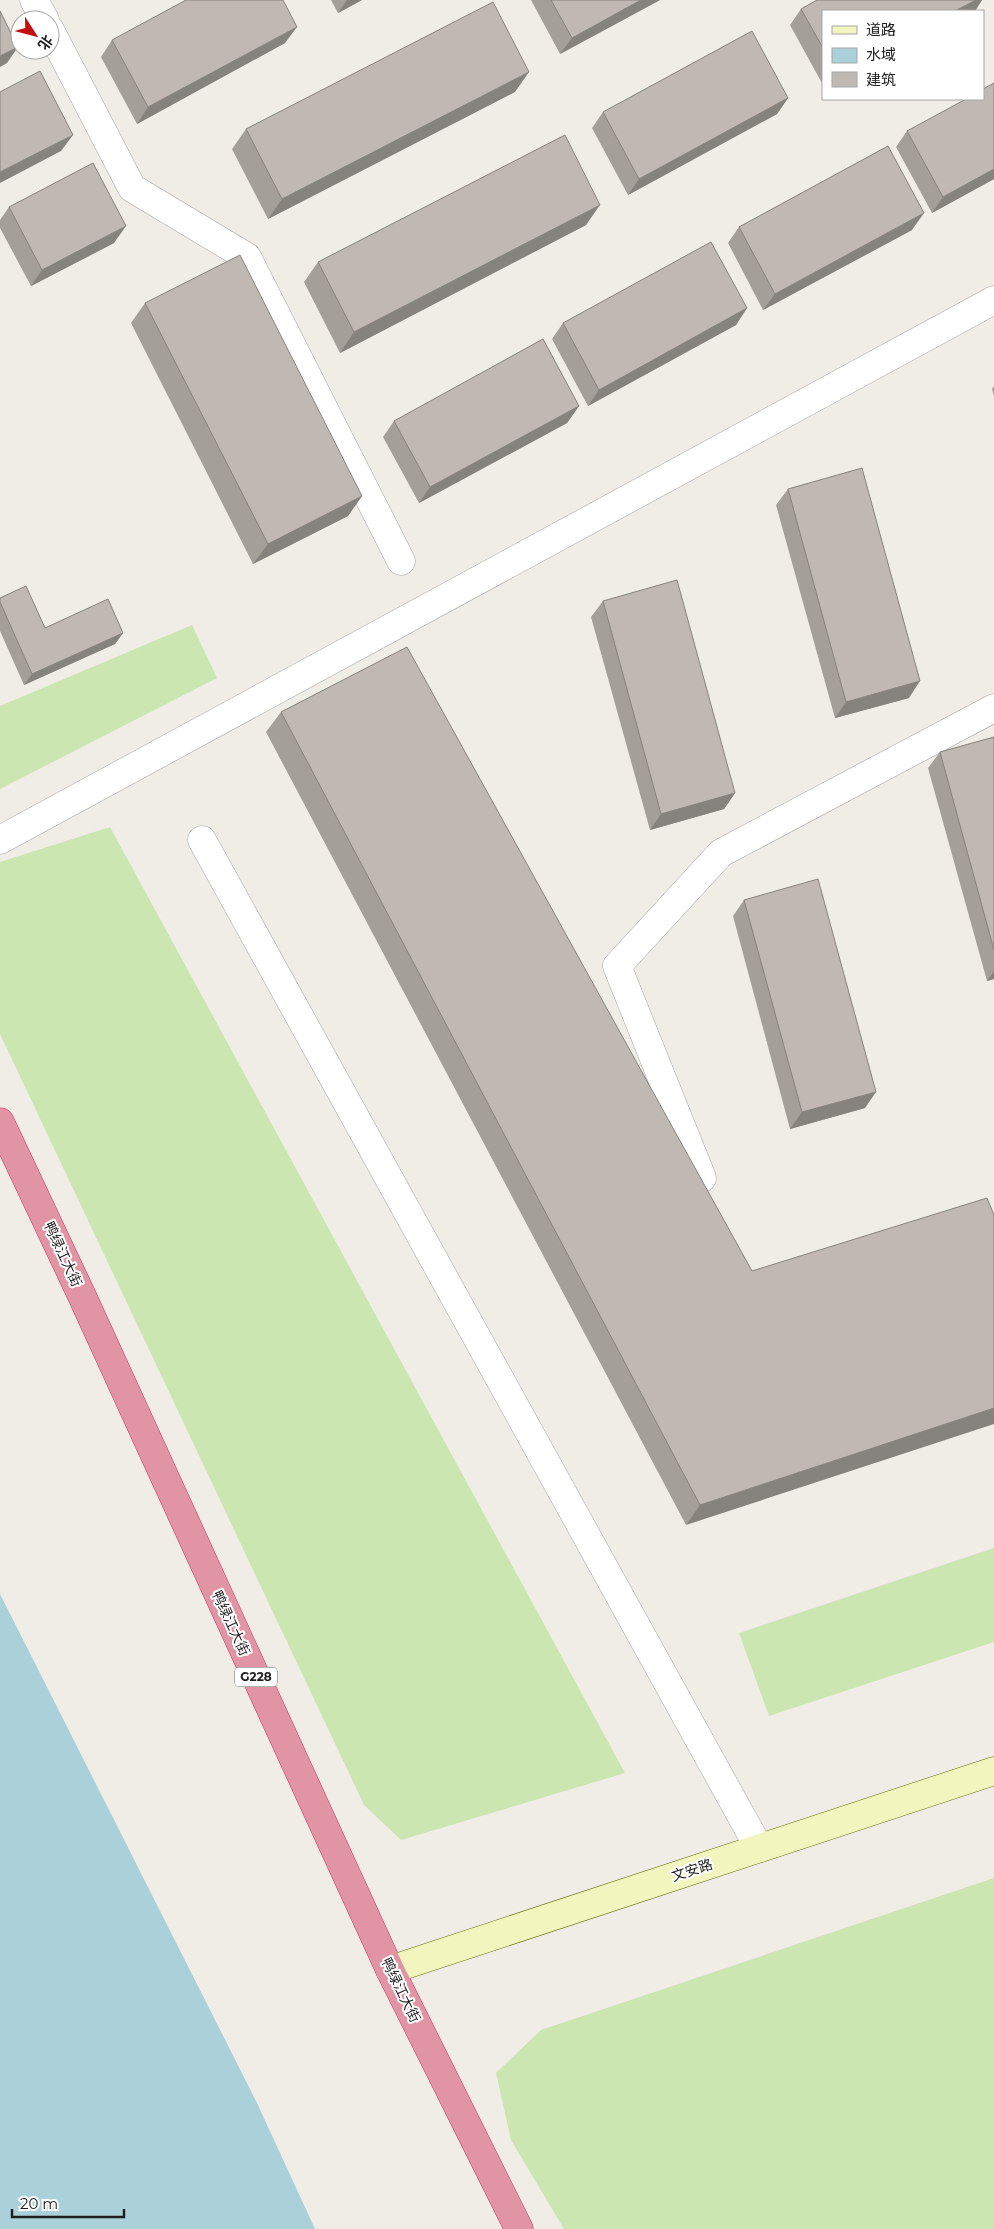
<svg xmlns="http://www.w3.org/2000/svg" width="994" height="2229" font-family="Montserrat,'Noto Sans SC',sans-serif">
  <style>
    .grass { fill: #cbe6b1 }
    .water { fill: #aad0da }
    .lines { fill: none; stroke-linecap: round; stroke-linejoin: round }
    .street-casing { stroke: #a4a4a4; stroke-width: 29 }
    .secondary-casing { stroke: #67710d; stroke-width: 29 }
    .highway-casing { stroke: #cf3269; stroke-width: 29 }
    .street { stroke: #fff; stroke-width: 28 }
    .secondary { stroke: #f3f5bf; stroke-width: 28 }
    .highway { stroke: #e194a3; stroke-width: 28 }
    .wall { fill: #a59f9a }
    .shaded-wall { fill: #86827d }
    .building { fill: #c0b9b3; stroke: #86827d }
    .labels { text-anchor: middle; stroke-width: 4; stroke-linejoin: round; paint-order: stroke }
    .shield { fill: #fff; stroke: #636363; stroke-width: 1 }
    .shield-label { font-size: 12px; font-weight: bold; fill: #202020 }
    .street-label { font-size: 14px; fill: #202020; stroke: #fff }
  </style>
  <rect width="100%" height="100%" fill="#f0ede7"/>
  <g class="grass">
    <polygon points="192,625 217,678 0,789 0,706"/>
    <polygon points="110,827 625,1773 401,1840 364,1805 0,1034 0,862"/>
    <polygon points="994,1548 994,1642 769,1716 739,1633"/>
    <polygon points="994,1878 994,2229 564,2229 511,2140 496,2073 541,2030"/>
  </g>
  <polygon class="water" points="0,1594 257,2103 315,2229 0,2229"/>
  <g class="lines">
    <g class="street-casing">
      <g id="street">
        <polyline points="34,0 45,20"/>
        <polyline points="50,30 132,188 247,257 401,561"/>
        <polyline points="0,840 994,300"/>
        <polyline points="202,840 759,1848"/>
        <polyline points="702,1178 617,966 721,853 994,708"/>
      </g>
    </g>
    <g class="secondary-casing">
      <polyline id="secondary" points="390,1970 994,1771"/>
    </g>
    <g class="highway-casing">
      <polyline id="highway" points="0,1122 82,1296 390,1970 519,2229"/>
    </g>
    <use href="#street" class="street"/>
    <use href="#secondary" class="secondary"/>
    <use href="#highway" class="highway"/>
  </g>
  <g class="wall">
    <polygon points="331,0 362,0 338,13"/>
    <polygon points="531,0 660,0 560,54"/>
    <polygon points="817,0 982,0 975,11 823,11 823,85 790,25 801,9"/>
    <polygon points="112,40 285,43 137,124 101,57"/>
    <polygon points="515,92 268,219 232,149 246,129"/>
    <polygon points="788,98 777,114 628,195 592,128 603,112"/>
    <polygon points="907,131 994,179 932,213 896,147"/>
    <polygon points="9,207 114,243 31,286 0,228 0,220"/>
    <polygon points="586,225 340,353 304,282 318,262"/>
    <polygon points="739,227 912,230 763,310 728,243"/>
    <polygon points="145,303 362,496 348,516 253,564 131,323"/>
    <polygon points="747,308 736,325 588,406 552,339 563,323"/>
    <polygon points="994,386 994,396 992,389"/>
    <polygon points="579,406 567,423 419,503 383,437 394,421"/>
    <polygon points="788,489 909,698 835,718 776,505"/>
    <polygon points="0,598 45,628 123,633 115,644 24,685 0,631"/>
    <polygon points="603,601 735,793 724,809 650,830 591,617"/>
    <polygon points="281,712 752,1271 994,1215 686,1525 266,732"/>
    <polygon points="994,737 994,979 987,981 928,768 940,752"/>
    <polygon points="744,900 865,1108 790,1129 733,916"/>
  </g>
  <g class="shaded-wall">
    <polygon points="347,0 362,0 338,13"/>
    <polygon points="641,0 660,0 560,54 572,38"/>
    <polygon points="976,0 982,0 975,11 955,11"/>
    <polygon points="297,27 285,43 137,124 148,107"/>
    <polygon points="18,47 7,63 0,67 0,56"/>
    <polygon points="529,72 515,92 268,219 282,199"/>
    <polygon points="788,98 777,114 628,195 639,179"/>
    <polygon points="73,135 61,151 0,183 0,172"/>
    <polygon points="994,169 994,179 932,213 943,197"/>
    <polygon points="600,205 586,225 340,353 354,332"/>
    <polygon points="924,213 912,230 763,310 775,294"/>
    <polygon points="126,226 114,243 31,286 42,270"/>
    <polygon points="747,308 736,325 588,406 599,390"/>
    <polygon points="579,406 567,423 419,503 430,487"/>
    <polygon points="362,496 348,516 253,564 268,544"/>
    <polygon points="123,633 115,644 24,685 32,674"/>
    <polygon points="920,681 909,698 835,718 846,702"/>
    <polygon points="735,793 724,809 650,830 661,814"/>
    <polygon points="994,971 994,979 987,981"/>
    <polygon points="876,1092 865,1108 790,1129 802,1112"/>
    <polygon points="994,1408 994,1424 686,1525 700,1505"/>
  </g>
  <g class="building">
    <polygon points="186,0 283,0 297,27 148,107 112,40"/>
    <polygon points="551,0 641,0 572,38"/>
    <polygon points="817,0 976,0 955,11 823,11 823,48 801,9"/>
    <polygon points="493,2 529,72 282,199 246,129"/>
    <polygon points="0,11 18,47 0,56"/>
    <polygon points="752,31 788,98 639,179 603,112"/>
    <polygon points="40,71 73,135 0,172 0,92"/>
    <polygon points="994,83 994,169 943,197 907,131 966,99 983,99 983,89"/>
    <polygon points="565,135 600,205 354,332 318,262"/>
    <polygon points="888,146 924,213 775,294 739,227"/>
    <polygon points="93,163 126,226 42,270 9,207"/>
    <polygon points="711,242 747,308 599,390 563,323"/>
    <polygon points="240,255 362,496 268,544 145,303"/>
    <polygon points="543,339 579,406 430,487 394,421"/>
    <polygon points="862,468 920,681 846,702 788,489"/>
    <polygon points="677,580 735,793 661,814 603,601"/>
    <polygon points="26,586 45,628 108,599 123,633 32,674 0,602 0,598"/>
    <polygon points="407,647 752,1271 987,1198 994,1215 994,1408 700,1505 281,712"/>
    <polygon points="994,737 994,950 940,752"/>
    <polygon points="818,879 876,1092 802,1112 744,900"/>
  </g>
  <g class="labels">
    <rect class="shield" x="235" y="1667.5" width="42" height="19" rx="4"/>
    <g class="shield-label">
      <text x="256" y="1681">G228</text>
    </g>
    <g class="street-label">
      <text transform="translate(63 1254) rotate(65)" y="5">鸭绿江大街</text>
      <text transform="translate(231 1623) rotate(65)" y="5">鸭绿江大街</text>
      <text transform="translate(692 1870) rotate(-18)" y="5">文安路</text>
      <text transform="translate(401 1990) rotate(64)" y="5">鸭绿江大街</text>
    </g>
  </g>
  <rect x="822" y="10" width="162" height="90" fill="#ffffff" stroke="#a6a6a6"/>
  <rect x="832" y="26" width="25" height="8" fill="#f3f5bf" stroke="#a6a6a6"/>
  <text x="866" y="35" font-size="15" fill="#202020">道路</text>
  <rect x="832" y="48" width="25" height="15" fill="#aad0da" stroke="#a6a6a6"/>
  <text x="866" y="60" font-size="15" fill="#202020">水域</text>
  <rect x="832" y="72" width="25" height="15" fill="#c0b9b3" stroke="#a6a6a6"/>
  <text x="866" y="85" font-size="15" fill="#202020">建筑</text>
  <g transform="translate(35 35) rotate(126)"><circle r="24" fill="#ffffff" stroke="#a6a6a6"/>
  <path d="M0-4L9 19L0 12L-9 19Z" fill="#c10e0f"/>
  <text y="-8" font-size="14" font-weight="bold" text-anchor="middle" fill="#202020">北</text>
  </g>
  <path d="M12 2209v8h112v-8" fill="none" stroke="#202020" stroke-width="2.5"/>
  <text x="20" y="2209" font-size="15" fill="#202020" stroke="#ffffff" stroke-width="4" paint-order="stroke">20 m</text>
</svg>
